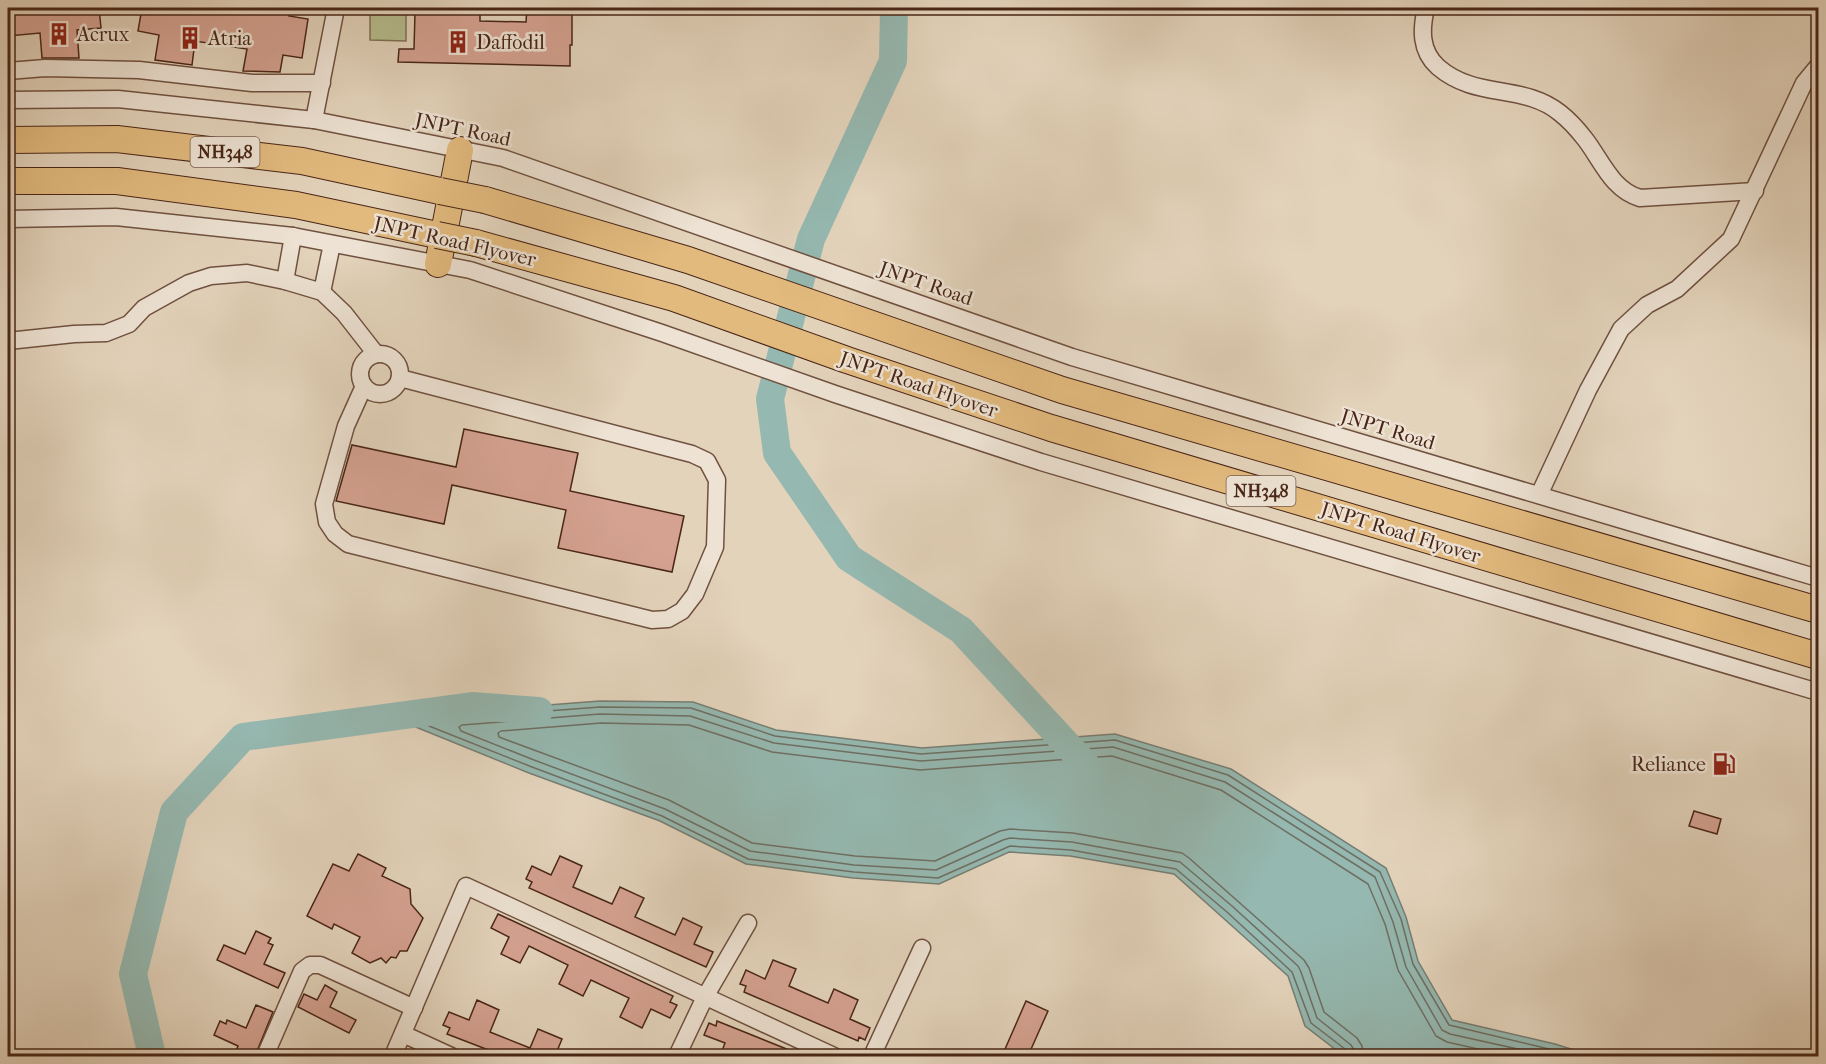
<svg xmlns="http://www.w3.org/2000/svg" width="1826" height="1064" font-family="'IM FELL French Canon',serif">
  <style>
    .green { fill: #b6bc8e; stroke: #807152; stroke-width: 1.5 }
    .water { fill: #95b8b0; stroke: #777e73; stroke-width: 1.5 }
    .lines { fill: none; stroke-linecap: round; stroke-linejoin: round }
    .shore { stroke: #6f6f64; stroke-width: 1.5 }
    .river { stroke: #95b8b0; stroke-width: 28 }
    .building { fill: #d5a291; stroke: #492617; stroke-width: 1.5 }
    .minor-casing { stroke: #705140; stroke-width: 19 }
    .highway-casing { stroke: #492617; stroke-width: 28 }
    .minor { stroke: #ede2d3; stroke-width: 16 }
    .highway { stroke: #e2ba7e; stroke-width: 26 }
    .highway-bridge-casing { stroke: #492617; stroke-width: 28; stroke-linecap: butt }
    .highway-bridge { stroke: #e2ba7e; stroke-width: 26 }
    .labels { text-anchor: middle; stroke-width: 5; stroke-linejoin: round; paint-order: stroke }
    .shield { fill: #ede2d3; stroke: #7a5e4f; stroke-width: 1.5 }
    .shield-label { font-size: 18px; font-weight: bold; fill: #492617 }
    .poi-label { font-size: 20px; fill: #492617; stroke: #ede2d3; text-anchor: start }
    .street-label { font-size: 20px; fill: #492617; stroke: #ede2d3 }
  </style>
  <rect width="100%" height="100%" fill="#e3d3bb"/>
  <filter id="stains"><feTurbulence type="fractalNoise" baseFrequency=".00333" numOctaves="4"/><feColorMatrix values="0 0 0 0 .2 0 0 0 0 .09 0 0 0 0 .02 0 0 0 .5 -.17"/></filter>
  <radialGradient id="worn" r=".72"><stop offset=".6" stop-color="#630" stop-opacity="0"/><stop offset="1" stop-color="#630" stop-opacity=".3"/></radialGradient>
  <polygon class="green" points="370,8 406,8 406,41 370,40"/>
  <polygon class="water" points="600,701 693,702 776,730 922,748 1115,734 1231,769 1386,868 1406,917 1418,961 1452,1020 1555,1044 1593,1056 1344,1056 1305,1026 1288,976 1174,874 1070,856 1009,852 939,884 853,878 746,864 660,821 529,773 391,717"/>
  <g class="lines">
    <g class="shore">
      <polyline points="1347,1056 1345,1049 1311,1023 1292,972 1227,912 1176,869 1071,850 1010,846 938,878 854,872 748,859 662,816 532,767 429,726 427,722 430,720 600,707 691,708 775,736 921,754 1115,740 1228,775 1380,872 1401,919 1413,964 1449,1025 1553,1050 1574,1056"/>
      <polyline points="1355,1056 1354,1050 1351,1045 1317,1018 1301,972 1298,966 1232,906 1180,862 1072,842 1010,838 1003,840 936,870 854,865 750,851 665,809 534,760 461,731 459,727 462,725 600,714 690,716 774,743 921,761 1113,747 1225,782 1375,877 1393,922 1406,967 1442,1030 1450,1034 1549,1056"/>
      <polyline points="1364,1056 1362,1046 1357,1038 1324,1012 1309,968 1304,960 1189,858 1182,853 1073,833 1010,829 1000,831 935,861 855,856 752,843 669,800 499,737 498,733 501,731 601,723 689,725 772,752 920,770 1112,756 1221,790 1368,884 1385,924 1398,970 1436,1036 1447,1042 1509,1056"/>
    </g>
    <g class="river">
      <polyline points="894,8 893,61 811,239 770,399 777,453 849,558 961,630 1086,765"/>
      <polyline points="152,1056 133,974 174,812 243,737 472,706 539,711"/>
    </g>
  </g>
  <g class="building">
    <polygon points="8,8 99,8 101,28 77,30 79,58 42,58 40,33 8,36"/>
    <polygon points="142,8 239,8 253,10 254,8 291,8 289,16 308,19 302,58 283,55 280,72 243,71 247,49 195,41 192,65 155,60 159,35 138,31"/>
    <polygon points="434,8 480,8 480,21 526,22 527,8 572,8 572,45 570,45 570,66 398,62 399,49 414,49 415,13 434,13"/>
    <polygon points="464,429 578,453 570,491 684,516 672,572 558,548 566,510 452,485 444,524 336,501 352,445 456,467"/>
    <polygon points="1694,811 1721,819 1717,834 1689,826"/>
    <polygon points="358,854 386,868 382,876 410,889 411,904 423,918 407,951 400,951 396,958 391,957 386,963 381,958 370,963 352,953 360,937 334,924 332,929 307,916 333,864 349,871"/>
    <polygon points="560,856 582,866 573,887 612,904 620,887 644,898 635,917 675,935 683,918 702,927 694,944 713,952 706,967 529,888 532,882 526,879 532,866 551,875"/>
    <polygon points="498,914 673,996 670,1002 677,1005 670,1018 651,1009 642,1028 620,1017 629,998 591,980 583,996 559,984 568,965 529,946 520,963 501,954 509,937 491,928"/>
    <polygon points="256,931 271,938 268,943 273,945 264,964 285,973 278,988 217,960 224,945 245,954"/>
    <polygon points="773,960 796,969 789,986 828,1003 834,989 858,1000 850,1019 870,1028 865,1040 859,1037 858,1041 744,992 746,986 740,984 746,970 765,979"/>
    <polygon points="325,985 337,992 330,1007 356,1020 349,1033 298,1007 304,994 317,1000"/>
    <polygon points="477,1000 499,1010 490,1032 530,1048 538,1029 562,1039 555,1056 504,1056 447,1034 450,1028 443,1025 449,1012 469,1020"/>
    <polygon points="1026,1001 1048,1011 1028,1056 1002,1056"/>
    <polygon points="256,1005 273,1012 255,1056 234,1056 238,1046 214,1035 220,1021 226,1024 227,1020 246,1028"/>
    <polygon points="717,1021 804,1056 720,1056 725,1043 704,1035 709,1023 716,1026"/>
  </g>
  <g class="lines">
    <g class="minor-casing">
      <g id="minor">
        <path d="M1426,8C1421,29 1420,51 1438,67C1476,100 1523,83 1560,113C1569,120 1578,130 1585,139C1602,161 1612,190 1640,198L1755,191"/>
        <polyline points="8,71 45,68 139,70 252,83 322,83"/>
        <polyline points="8,100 118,99 314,120 503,158 1072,357 1818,578"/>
        <polyline points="314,120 336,8"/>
        <polyline points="8,219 116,217 293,236 470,270 662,333 835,394 1041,462 1818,692"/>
        <polyline points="285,281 293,236"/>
        <polyline points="322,292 332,244"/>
        <polyline points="8,341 74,334 106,333 129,324 144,308 189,283 211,276 247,273 285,281 322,292 344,313 376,354"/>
        <circle cx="380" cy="374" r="20"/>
        <polyline points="364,386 346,426 324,504 327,522 335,534 348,544 652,620 668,619 682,611 695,594 715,547 717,480 707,461 692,454 400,378"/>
        <polyline points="1539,495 1588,390 1621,329 1647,305 1677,289 1731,239 1804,83 1818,66"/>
        <polyline points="403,1034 451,1056"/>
        <polyline points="265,1056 302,971 310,965 320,965 414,1008"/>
        <polyline points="393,1056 466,886 834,1056"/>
        <polyline points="677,1056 705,997 748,923"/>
        <polyline points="872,1056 922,948"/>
      </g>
    </g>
    <g class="highway-casing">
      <g id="highway">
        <polyline points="8,140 117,139 302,161 440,191"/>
        <polyline points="8,181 117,181 296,205 437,235"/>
        <polyline points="485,200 688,260 1062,390 1818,610"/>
        <polyline points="476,243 674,298 847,360 1051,428 1818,656"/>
        <polyline points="438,264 460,150"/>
      </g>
    </g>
    <use href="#minor" class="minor"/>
    <use href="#highway" class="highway"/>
    <g class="highway-bridge-casing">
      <g id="highway-bridge">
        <polyline points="440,191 485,200"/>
        <polyline points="437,235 476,243"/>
      </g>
    </g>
    <use href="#highway-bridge" class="highway-bridge"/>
  </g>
  <defs>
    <g id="building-bare" transform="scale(1.8)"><path d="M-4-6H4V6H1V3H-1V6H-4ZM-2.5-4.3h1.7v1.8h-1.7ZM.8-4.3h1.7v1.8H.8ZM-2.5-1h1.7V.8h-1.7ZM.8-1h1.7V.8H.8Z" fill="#8f2418" stroke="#ede2d3" stroke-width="2.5" paint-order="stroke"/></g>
    <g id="fuel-bare" transform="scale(1.8)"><path d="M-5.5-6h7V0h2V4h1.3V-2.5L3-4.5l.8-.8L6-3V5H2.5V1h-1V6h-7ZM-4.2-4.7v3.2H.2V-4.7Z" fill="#8f2418" stroke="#ede2d3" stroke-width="2.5" paint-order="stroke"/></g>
  </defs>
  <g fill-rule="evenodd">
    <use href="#building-bare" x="59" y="34"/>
    <use href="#building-bare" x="190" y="38"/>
    <use href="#building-bare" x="458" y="42"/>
    <use href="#fuel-bare" x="1724" y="764"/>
  </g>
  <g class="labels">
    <g class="shield">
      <rect x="190.5" y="137" width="69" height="30" rx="4.5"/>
      <rect x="1226.5" y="476" width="69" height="30" rx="4.5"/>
    </g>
    <g class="shield-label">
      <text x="225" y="158">NH348</text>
      <text x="1261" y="497">NH348</text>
    </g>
    <g class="poi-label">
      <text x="77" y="41">Acrux</text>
      <text x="208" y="45">Atria</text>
      <text x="476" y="49">Daffodil</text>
      <text x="1706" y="771" text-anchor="end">Reliance</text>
    </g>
    <g class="street-label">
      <text transform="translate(463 129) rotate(12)" y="7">JNPT Road</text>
      <text transform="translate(455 241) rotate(13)" y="7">JNPT Road Flyover</text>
      <text transform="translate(926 283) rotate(19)" y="7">JNPT Road</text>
      <text transform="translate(919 384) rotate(19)" y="7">JNPT Road Flyover</text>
      <text transform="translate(1388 429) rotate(17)" y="7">JNPT Road</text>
      <text transform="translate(1401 532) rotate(17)" y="7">JNPT Road Flyover</text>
    </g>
  </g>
  <rect width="1826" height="1064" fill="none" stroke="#e3d3bb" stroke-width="30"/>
  <rect x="9" y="9" width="1808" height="1046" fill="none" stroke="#492617" stroke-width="3"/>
  <rect x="15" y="15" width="1796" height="1034" fill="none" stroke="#492617" stroke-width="1.5"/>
  <rect width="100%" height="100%" filter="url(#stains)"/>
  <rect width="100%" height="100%" fill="url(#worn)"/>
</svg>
